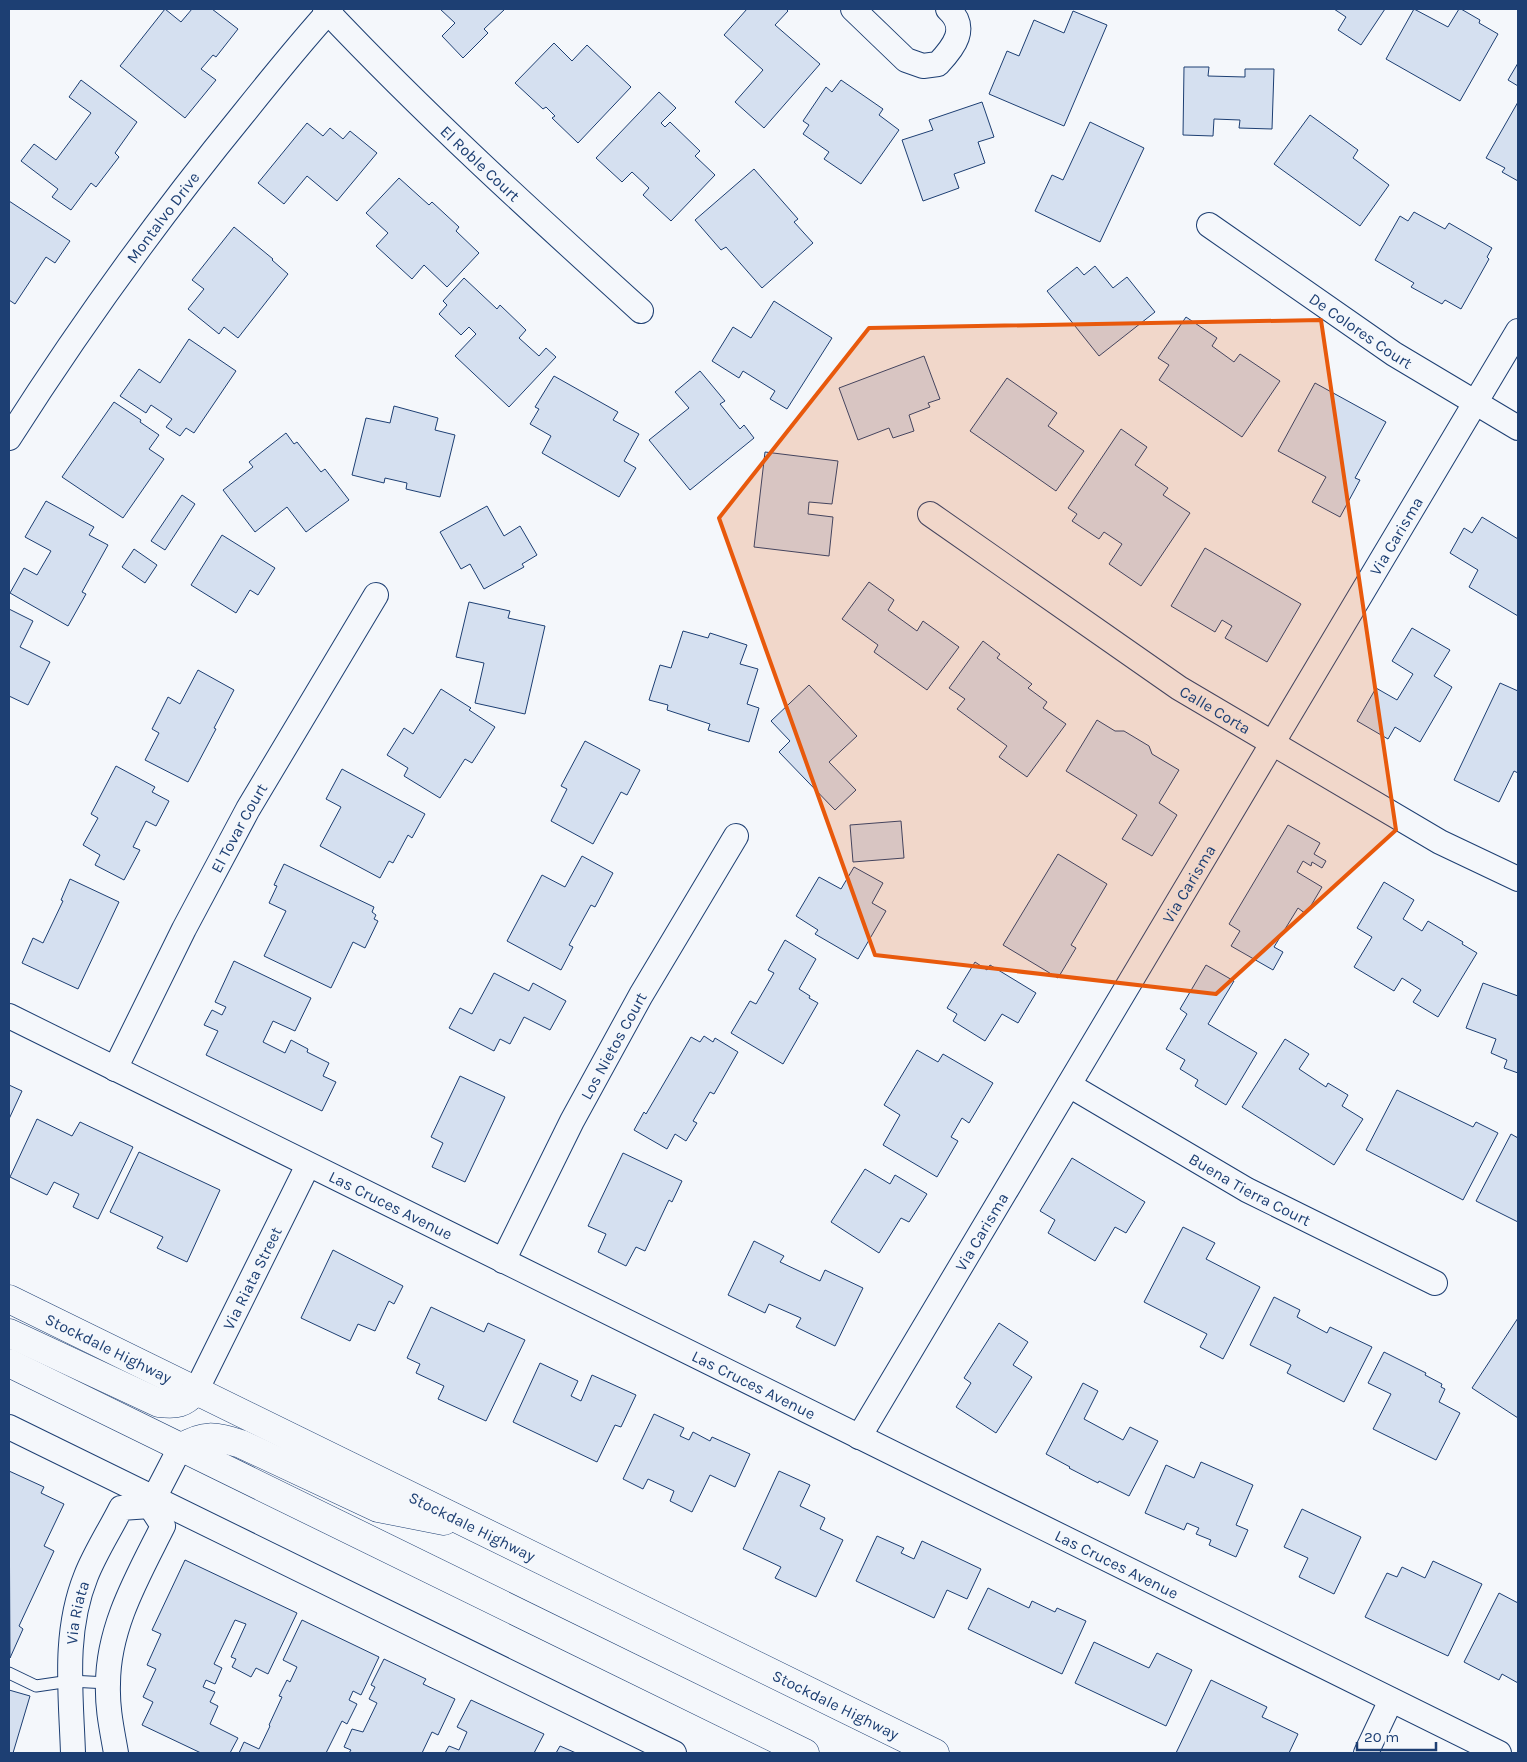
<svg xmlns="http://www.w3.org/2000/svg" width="1527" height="1762" font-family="Karla,sans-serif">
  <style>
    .building { fill: #d5e0f0; stroke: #1d3f73 }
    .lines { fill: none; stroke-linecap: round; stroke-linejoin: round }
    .service-casing { stroke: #1d3f73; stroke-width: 13 }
    .minor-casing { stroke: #1d3f73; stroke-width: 26 }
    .primary-casing { stroke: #1d3f73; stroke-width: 29 }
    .service { stroke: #f4f7fb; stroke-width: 11 }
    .minor { stroke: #f4f7fb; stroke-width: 24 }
    .primary { stroke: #f4f7fb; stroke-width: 28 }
    .marked { fill: #e8590c; fill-opacity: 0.2; stroke: #e8590c; stroke-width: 4; stroke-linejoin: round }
    .labels { text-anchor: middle; stroke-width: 4; stroke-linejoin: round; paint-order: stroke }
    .street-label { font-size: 16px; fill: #1d3f73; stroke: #f4f7fb }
  </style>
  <rect width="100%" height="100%" fill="#f4f7fb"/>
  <g class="building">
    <polygon points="165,9 181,22 192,9 212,9 238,29 216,57 213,55 201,69 216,80 185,118 120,66"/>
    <polygon points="440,9 505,9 484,29 488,33 463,58 442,36 455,23"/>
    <polygon points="747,9 786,9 788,11 775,25 820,64 764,128 735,102 763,70 724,35"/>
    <polygon points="1334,9 1385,9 1361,45 1338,30 1346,17"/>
    <polygon points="1414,9 1448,27 1459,9 1461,9 1480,20 1479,23 1498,34 1460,101 1386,59"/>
    <polygon points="1073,11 1107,25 1064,126 989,94 1007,51 1019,56 1034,20 1064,33"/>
    <polygon points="554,43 572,61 587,45 631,87 578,143 552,118 555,116 546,107 543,109 515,83"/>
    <polygon points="1518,63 1518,86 1508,80"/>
    <polygon points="1184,67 1209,67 1208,76 1245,77 1245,69 1274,69 1272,129 1239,128 1240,120 1214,119 1213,136 1183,135"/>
    <polygon points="81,80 137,122 115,153 119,157 96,187 91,183 71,210 52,197 58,189 21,161 34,144 56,160 91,113 69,97"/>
    <polygon points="841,80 883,109 879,115 899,130 861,184 824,159 829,152 803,134 809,125 803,121 826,87 832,92"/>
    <polygon points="659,92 676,108 661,123 665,127 670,122 700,151 695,156 715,175 671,221 643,195 649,188 632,172 622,182 596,158"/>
    <polygon points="982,102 994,137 978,142 985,163 954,174 959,188 923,201 902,140 933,130 929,120"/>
    <polygon points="1518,102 1518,181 1502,172 1505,168 1486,158"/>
    <polygon points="1310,115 1358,150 1353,158 1389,185 1360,226 1274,164"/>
    <polygon points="1090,122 1144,148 1100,242 1035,211 1052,175 1063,180"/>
    <polygon points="307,123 323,136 330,128 343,139 350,131 377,153 337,201 307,176 284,204 258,183"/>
    <polygon points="754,169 798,219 794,222 813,243 762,288 726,247 721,250 695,220"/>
    <polygon points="399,178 429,205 432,202 459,227 456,231 479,253 447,287 424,265 412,279 376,246 388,233 366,213"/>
    <polygon points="9,201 70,241 55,263 46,257 15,304 9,300"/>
    <polygon points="1414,212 1445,229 1449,223 1492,248 1487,257 1489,259 1461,309 1445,300 1442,304 1411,287 1414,283 1375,260 1400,216 1408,221"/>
    <polygon points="234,227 273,259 272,260 288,274 238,338 224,327 219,334 188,309 204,289 192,280"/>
    <polygon points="1095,266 1113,288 1127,277 1155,312 1099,356 1047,291 1077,267 1084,275"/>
    <polygon points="464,278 497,309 500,305 526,330 519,338 539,356 546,348 556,357 509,407 455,356 476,334 469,327 461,335 439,314 447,305 443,301"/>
    <polygon points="774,301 832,338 787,409 770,399 775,391 743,371 739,378 712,361 733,327 751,338"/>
    <polygon points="1186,317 1217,338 1212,346 1234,362 1240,354 1280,381 1242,437 1159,380 1169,365 1158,358"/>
    <polygon points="189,339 236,371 194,433 186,428 180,436 166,427 172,419 151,405 146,413 120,396 139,369 160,383"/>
    <polygon points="924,356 940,399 928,403 930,407 909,415 914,431 893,438 889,428 858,440 839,388"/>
    <polygon points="700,371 725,401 720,404 740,429 744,425 754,438 690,490 649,440 689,408 675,392"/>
    <polygon points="554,376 618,412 613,420 639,434 624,461 636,468 619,497 542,453 551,436 530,424 539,409 535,407"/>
    <polygon points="1007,378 1057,413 1048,426 1084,451 1056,491 970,431"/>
    <polygon points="1315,383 1386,422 1355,478 1360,480 1340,517 1312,502 1326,477 1278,451"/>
    <polygon points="114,402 141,420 140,422 159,435 149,449 164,459 123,518 62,477"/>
    <polygon points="394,406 438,418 435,430 455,435 440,497 406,489 407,483 385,478 384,483 352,475 366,418 390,423"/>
    <polygon points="1121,429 1147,447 1135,465 1168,488 1163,495 1190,513 1141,586 1109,564 1122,544 1104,532 1099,539 1072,521 1077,514 1068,508"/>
    <polygon points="286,433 294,444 297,442 321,472 325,469 349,500 306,532 287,507 255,532 223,490 253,467 249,462"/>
    <polygon points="765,452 838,461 832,504 809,502 808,514 833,517 829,556 754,547"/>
    <polygon points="182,495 195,504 165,550 151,541"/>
    <polygon points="46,501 94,527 89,535 108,545 82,592 86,594 68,626 10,593 24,568 37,575 51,551 25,537"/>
    <polygon points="487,506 504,536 520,526 537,555 522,564 524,567 484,589 470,564 461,569 440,532"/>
    <polygon points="1482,517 1518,539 1518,616 1469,587 1478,570 1450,553 1464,528 1472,533"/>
    <polygon points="222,535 275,568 258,595 250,590 236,613 191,585"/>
    <polygon points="1205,548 1301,604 1267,662 1225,638 1232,626 1222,620 1215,632 1171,606"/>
    <polygon points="134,549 157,565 145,583 122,567"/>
    <polygon points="869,582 894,600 888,610 917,631 923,621 959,647 927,690 874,652 878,645 842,619"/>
    <polygon points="469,602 510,611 508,618 545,626 525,714 475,703 484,663 456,657"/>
    <polygon points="9,609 33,621 20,647 50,662 28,705 9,696"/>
    <polygon points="1412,628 1450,650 1434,676 1452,687 1420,742 1395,727 1388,739 1357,721 1376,688 1397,700 1413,674 1392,661"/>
    <polygon points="683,631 708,638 710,633 747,645 740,664 758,669 747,704 759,708 749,742 708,730 710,724 667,710 668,705 649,700 660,665 671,668"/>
    <polygon points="983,641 1000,654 997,658 1032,684 1028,688 1047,702 1043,708 1066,724 1027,777 999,757 1007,746 957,709 965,699 949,688"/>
    <polygon points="198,670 234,690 214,728 216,729 188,782 145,760 159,733 152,729 168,697 180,704"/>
    <polygon points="1500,683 1518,691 1518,773 1514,771 1499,802 1454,780"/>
    <polygon points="809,685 857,736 829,762 856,790 835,810 779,752 790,741 771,721"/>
    <polygon points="441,689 471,708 469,710 495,727 472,763 465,759 440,798 404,776 408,768 387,755 404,728 413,734"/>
    <polygon points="1097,720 1115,731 1124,731 1149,746 1152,754 1179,770 1159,803 1177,815 1152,856 1122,839 1137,815 1066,771"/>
    <polygon points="585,741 640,770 627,795 621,792 593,844 551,821 567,789 561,786"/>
    <polygon points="116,766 155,787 152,792 169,801 156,826 146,821 133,847 140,850 124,880 95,865 100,855 83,845 98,818 91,814"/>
    <polygon points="342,769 425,814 412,838 408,835 393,863 389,861 380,878 320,846 341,807 326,799"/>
    <polygon points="901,821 904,858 853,862 850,825"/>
    <polygon points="1288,825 1320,843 1314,854 1326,861 1322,868 1312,862 1311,866 1303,861 1297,872 1322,887 1306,914 1298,908 1274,947 1283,952 1273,970 1231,946 1240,931 1229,924"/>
    <polygon points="1058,854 1107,884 1071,945 1076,948 1058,978 1003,945"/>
    <polygon points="582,856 613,873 595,907 591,905 569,945 573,947 561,970 507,941 542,875 565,887"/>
    <polygon points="284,864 374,907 372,912 376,915 374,919 378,921 365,948 353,942 331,988 264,956 286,911 269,903 277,886 274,885"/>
    <polygon points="854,867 883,883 872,903 886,911 858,959 815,934 818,930 796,916 819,877 841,889"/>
    <polygon points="70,879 119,902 78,989 22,963 33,938 43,943 63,901 61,900"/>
    <polygon points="1384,882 1414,900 1403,919 1422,931 1428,921 1463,942 1462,944 1477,953 1438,1017 1413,1002 1421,990 1402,978 1394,991 1354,967 1372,937 1357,928"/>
    <polygon points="785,940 816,959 799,989 810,996 809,998 818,1003 783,1064 731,1033 750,1001 756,1004 774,973 768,970"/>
    <polygon points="234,961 311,998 295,1031 273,1021 263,1042 285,1053 291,1040 308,1049 307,1052 329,1063 323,1076 336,1082 322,1111 206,1055 218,1031 204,1025 212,1010 222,1015 226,1007 215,1002"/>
    <polygon points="975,962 987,970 990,965 1036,993 1018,1023 1002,1014 985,1041 953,1021 957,1014 947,1008"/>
    <polygon points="1206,965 1234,981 1208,1024 1257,1053 1226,1105 1195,1086 1198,1080 1180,1069 1185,1060 1166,1049 1187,1014 1180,1009"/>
    <polygon points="494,973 529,991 533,983 566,1001 550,1030 524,1017 510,1044 500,1039 494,1051 449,1028 460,1008 472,1014"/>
    <polygon points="1483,983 1518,996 1518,1073 1504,1068 1507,1060 1491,1053 1496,1039 1466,1028"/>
    <polygon points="704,1036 713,1042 715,1038 738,1052 714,1094 710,1092 693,1121 697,1123 686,1141 675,1134 667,1149 634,1130 644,1112 646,1114 691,1037 700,1042"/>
    <polygon points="1285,1039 1309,1054 1299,1069 1326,1087 1328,1083 1348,1095 1342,1106 1363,1119 1334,1165 1242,1107"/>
    <polygon points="917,1050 938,1062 943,1054 993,1083 969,1123 962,1118 951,1137 958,1141 937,1177 883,1145 900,1115 884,1105"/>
    <polygon points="460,1076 505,1097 465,1182 432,1167 443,1143 431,1137"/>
    <polygon points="9,1085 22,1091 9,1119"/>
    <polygon points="1397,1090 1473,1127 1476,1122 1498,1133 1463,1200 1366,1150"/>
    <polygon points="37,1119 72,1136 80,1122 133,1147 98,1219 73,1207 79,1194 54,1182 47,1195 10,1177"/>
    <polygon points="1511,1134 1518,1138 1518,1222 1476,1201"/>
    <polygon points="139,1152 220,1190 187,1262 157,1248 163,1237 110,1212"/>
    <polygon points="623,1153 682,1181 672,1202 669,1200 645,1251 636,1247 626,1266 598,1252 606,1234 588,1226"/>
    <polygon points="1072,1158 1145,1202 1126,1233 1115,1227 1095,1261 1048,1233 1055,1220 1040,1211"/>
    <polygon points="865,1169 890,1184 895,1175 927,1194 909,1222 901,1218 879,1253 831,1222"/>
    <polygon points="1183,1227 1215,1243 1206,1259 1260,1287 1223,1359 1200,1347 1207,1334 1144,1302"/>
    <polygon points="754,1241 784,1256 780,1262 820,1281 825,1270 863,1288 835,1346 796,1327 801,1318 769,1304 765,1313 728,1295"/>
    <polygon points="333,1250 403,1286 394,1304 389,1301 375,1331 358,1324 350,1341 301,1318"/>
    <polygon points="1274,1297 1300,1310 1297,1317 1327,1333 1330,1327 1372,1347 1344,1402 1287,1373 1291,1365 1250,1345"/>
    <polygon points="431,1307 484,1332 488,1323 525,1340 486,1421 438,1399 444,1386 416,1373 420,1364 407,1358"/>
    <polygon points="1518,1318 1518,1418 1472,1388"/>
    <polygon points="999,1323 1028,1342 1013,1365 1032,1377 996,1433 956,1407 971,1383 964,1378"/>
    <polygon points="1384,1352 1426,1373 1425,1375 1442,1384 1441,1387 1445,1389 1439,1402 1460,1413 1436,1460 1373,1429 1391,1394 1368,1383"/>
    <polygon points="540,1363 578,1381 571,1396 581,1401 592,1375 636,1395 621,1427 615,1425 597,1462 513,1422"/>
    <polygon points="1083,1383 1098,1391 1084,1419 1123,1440 1130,1427 1158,1441 1129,1496 1099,1481 1098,1483 1069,1468 1070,1467 1046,1454"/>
    <polygon points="654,1414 684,1428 680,1436 689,1440 693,1432 710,1441 712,1437 750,1454 735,1487 710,1475 692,1512 670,1501 674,1491 648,1479 643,1489 623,1479"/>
    <polygon points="1201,1462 1253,1485 1236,1525 1248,1530 1236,1557 1209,1545 1211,1540 1196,1534 1199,1528 1187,1523 1184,1530 1145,1513 1166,1465 1194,1478"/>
    <polygon points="9,1471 44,1487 41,1493 64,1504 44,1546 54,1551 19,1626 23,1629 10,1658"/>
    <polygon points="779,1471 810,1485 800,1506 825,1518 820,1529 843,1540 816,1597 775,1578 781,1567 743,1549"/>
    <polygon points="1302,1509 1361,1537 1334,1594 1299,1577 1308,1558 1284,1547"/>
    <polygon points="877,1536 904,1548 901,1553 914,1559 922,1541 981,1569 967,1599 947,1590 934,1618 856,1581"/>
    <polygon points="185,1560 297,1613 268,1674 256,1668 251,1677 232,1667 236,1659 231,1657 246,1624 235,1620 214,1664 222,1668 215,1684 206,1680 203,1687 215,1692 210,1702 218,1706 210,1724 238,1738 230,1753 201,1753 142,1725 153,1702 143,1697 156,1669 147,1665 161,1634 152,1630"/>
    <polygon points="1433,1561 1482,1584 1448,1656 1365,1617 1387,1573 1397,1577 1402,1567 1425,1578"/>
    <polygon points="988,1588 1029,1608 1032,1601 1055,1612 1057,1608 1086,1621 1062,1674 968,1629"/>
    <polygon points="1499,1593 1518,1603 1518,1683 1502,1674 1499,1680 1464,1662"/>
    <polygon points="302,1620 379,1657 361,1695 353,1691 349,1700 357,1704 347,1724 342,1721 326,1753 239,1753 244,1742 259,1749 270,1726 269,1725 282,1697 279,1696 287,1680 290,1682 297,1667 283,1660"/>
    <polygon points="1094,1642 1149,1668 1157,1653 1192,1670 1166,1726 1075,1683"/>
    <polygon points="384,1659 426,1679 423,1684 455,1699 438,1735 432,1732 422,1753 349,1753 351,1750 344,1747 352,1729 363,1732 377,1703 369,1699 375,1687 371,1685"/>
    <polygon points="1211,1680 1267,1707 1262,1717 1298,1734 1289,1753 1176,1753"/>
    <polygon points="9,1690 30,1696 13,1753 9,1753"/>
    <polygon points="471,1700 544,1734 534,1753 445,1753 449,1746 459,1750 467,1732 457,1727"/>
    <polygon points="560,1746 576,1753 556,1753"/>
  </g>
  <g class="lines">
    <g class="service-casing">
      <polyline id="service" points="9,1673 36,1686 70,1681 108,1683"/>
    </g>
    <g class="minor-casing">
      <g id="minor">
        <path id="s1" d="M325,9C425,115 533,213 641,311"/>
        <path d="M853,9L906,60L923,66L938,64C954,47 969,28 948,9"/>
        <path id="s2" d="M1209,225L1394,354L1518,428"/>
        <path id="s3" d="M9,438C81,325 159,217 244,113C272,78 301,42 331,9"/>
        <path id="s4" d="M930,514L1179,688L1440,842L1518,879"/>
        <path id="s5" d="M9,1016L1499,1753"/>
        <path id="s6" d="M115,1069L184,929L248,809L376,595"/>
        <path id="s7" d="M1069,1085L1247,1190L1435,1283"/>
        <path id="s8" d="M503,1261L572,1121L641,995L736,836"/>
        <path id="s9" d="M196,1391L308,1165"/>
        <polyline points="9,1427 674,1753"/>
        <path id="s10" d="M859,1437L1518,331"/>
        <polyline points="150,1506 180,1448"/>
        <path id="s11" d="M73,1753C71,1694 63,1633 86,1576C95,1553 110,1530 121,1508L150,1506"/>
        <path d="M116,1753C112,1730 107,1708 108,1684C108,1627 138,1576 163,1526L150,1506"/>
        <polyline points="1366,1753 1391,1700"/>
      </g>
    </g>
    <g class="primary-casing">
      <g id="primary">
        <path id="s12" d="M9,1299L935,1753"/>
        <path d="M9,1333L159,1403C177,1405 183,1404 196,1391"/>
        <polyline points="9,1363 805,1753"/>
        <path d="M180,1448C205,1433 214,1436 241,1444L378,1508L444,1521"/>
      </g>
    </g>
    <use href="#service" class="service"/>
    <use href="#minor" class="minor"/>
    <use href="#primary" class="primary"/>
  </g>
  <path class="marked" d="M1321,320L1396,830L1216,994L875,955L719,518L869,328Z"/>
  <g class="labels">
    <g class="street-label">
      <text dy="6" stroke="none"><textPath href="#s1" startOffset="219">El Roble Court</textPath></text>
      <text dy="6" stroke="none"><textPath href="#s3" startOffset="269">Montalvo Drive</textPath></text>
      <text dy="6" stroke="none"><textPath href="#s2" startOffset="185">De Colores Court</textPath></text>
      <text dy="6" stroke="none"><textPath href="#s10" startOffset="1049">Via Carisma</textPath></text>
      <text dy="6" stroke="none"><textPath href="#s4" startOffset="346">Calle Corta</textPath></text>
      <text dy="6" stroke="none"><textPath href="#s6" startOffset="271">El Tovar Court</textPath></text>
      <text dy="6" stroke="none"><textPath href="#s10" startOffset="644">Via Carisma</textPath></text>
      <text dy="6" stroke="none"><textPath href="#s8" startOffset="242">Los Nietos Court</textPath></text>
      <text dy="6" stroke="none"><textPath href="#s7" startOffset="209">Buena Tierra Court</textPath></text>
      <text dy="6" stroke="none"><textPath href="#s5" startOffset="426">Las Cruces Avenue</textPath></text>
      <text dy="6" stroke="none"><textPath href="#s10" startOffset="239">Via Carisma</textPath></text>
      <text dy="6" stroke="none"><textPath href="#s9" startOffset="126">Via Riata Street</textPath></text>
      <text dy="6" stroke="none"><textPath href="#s12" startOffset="111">Stockdale Highway</textPath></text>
      <text dy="6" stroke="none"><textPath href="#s5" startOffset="831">Las Cruces Avenue</textPath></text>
      <text dy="6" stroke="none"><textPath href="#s12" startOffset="516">Stockdale Highway</textPath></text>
      <text dy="6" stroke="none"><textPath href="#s5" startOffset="1236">Las Cruces Avenue</textPath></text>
      <text dy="6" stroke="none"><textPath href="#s11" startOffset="141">Via Riata</textPath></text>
      <text dy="6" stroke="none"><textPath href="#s12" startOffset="921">Stockdale Highway</textPath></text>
    </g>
  </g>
  <rect width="1527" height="1762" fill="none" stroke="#1d3f73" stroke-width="20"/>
  <path d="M1357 1742v8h79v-8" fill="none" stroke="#1d3f73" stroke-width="2.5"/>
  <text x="1364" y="1742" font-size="15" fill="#1d3f73" stroke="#f4f7fb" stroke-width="4" paint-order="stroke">20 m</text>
</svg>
